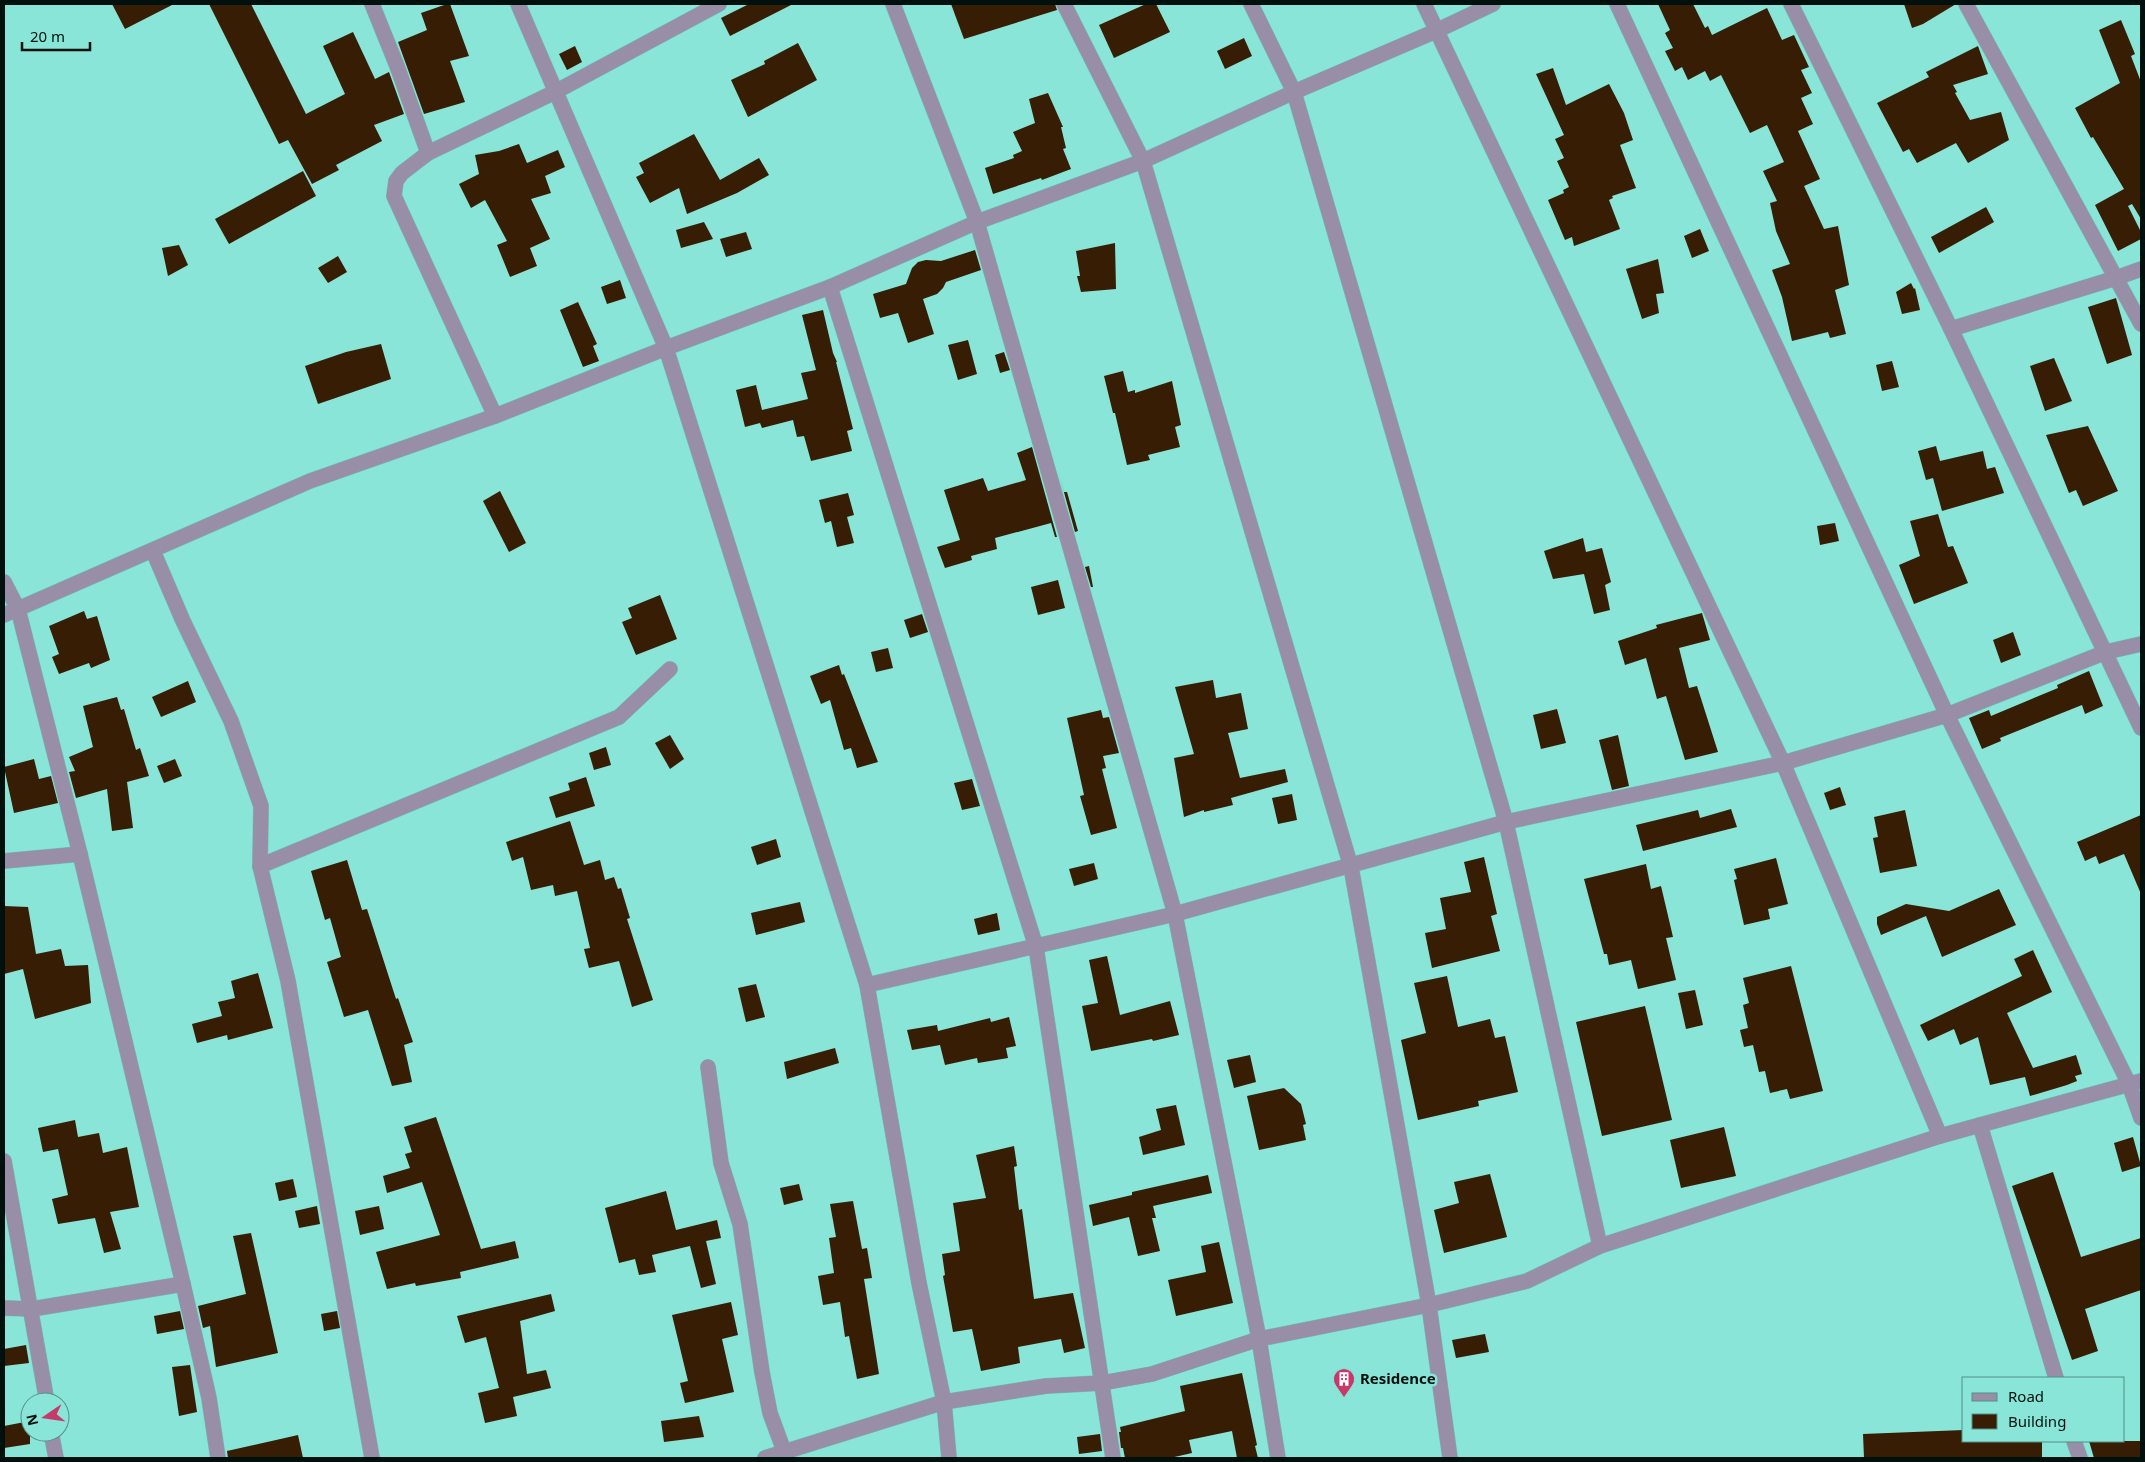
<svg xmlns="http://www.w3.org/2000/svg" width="2145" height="1462" font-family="'Noto Sans',sans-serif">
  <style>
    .building { fill: #361d03 }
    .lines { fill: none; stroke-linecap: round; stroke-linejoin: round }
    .minor-casing { stroke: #70bfb3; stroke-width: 16 }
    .minor { stroke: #998ea8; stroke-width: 15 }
    .labels { text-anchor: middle; stroke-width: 5; stroke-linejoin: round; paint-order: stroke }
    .poi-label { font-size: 15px; font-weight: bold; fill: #00100d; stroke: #88e5d7; text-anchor: start }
  </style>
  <rect width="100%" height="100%" fill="#88e5d7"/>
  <g class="building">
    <polygon points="112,4 174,4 125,29"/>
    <polygon points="209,4 251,4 306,114 345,94 323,46 353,32 375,79 389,72 404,114 374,125 382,141 336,165 339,170 312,184 288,140 279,144"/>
    <polygon points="447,4 450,4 469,56 450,61 465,102 424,114 398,42 427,30 421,13"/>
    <polygon points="749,4 793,4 730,36 721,18"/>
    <polygon points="951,4 1055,4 1057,10 964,39"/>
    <polygon points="1146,4 1156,4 1170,32 1114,58 1099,25"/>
    <polygon points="1658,4 1693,4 1705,28 1708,26 1712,35 1767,8 1782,40 1794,35 1809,67 1801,70 1812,93 1801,98 1813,124 1798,131 1820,179 1804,186 1824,229 1838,226 1849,285 1835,290 1846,334 1830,338 1828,332 1792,341 1782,297 1772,270 1790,264 1776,231 1770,203 1777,201 1763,171 1784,162 1767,125 1750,133 1721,75 1710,81 1705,71 1688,80 1682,67 1675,71 1665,51 1673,48 1665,33 1670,30"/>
    <polygon points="1904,4 1956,4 1923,24 1912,28"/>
    <polygon points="2121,20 2135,54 2131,56 2141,82 2141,219 2132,204 2128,206 2141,232 2141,239 2118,251 2095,205 2124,189 2093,137 2091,138 2075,108 2120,83 2099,30"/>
    <polygon points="1244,38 1252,56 1225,69 1217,51"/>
    <polygon points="798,43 817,80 748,117 731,80 765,64 764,61"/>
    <polygon points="575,46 582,62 567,70 559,54"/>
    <polygon points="1978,46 1988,74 1953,85 1957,92 1955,93 1970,120 2001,112 2009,140 1968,163 1956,143 1917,163 1909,149 1903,152 1877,103 1929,77 1926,72"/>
    <polygon points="1553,68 1566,105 1609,84 1624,113 1633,140 1620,145 1636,188 1612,196 1613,198 1609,200 1620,229 1574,246 1572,237 1565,240 1548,200 1564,193 1563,190 1569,187 1557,161 1564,158 1555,139 1564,135 1536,74"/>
    <polygon points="1048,93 1063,127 1061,127 1066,148 1063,149 1071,169 1042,180 1041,178 993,194 985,168 1014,158 1013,155 1022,151 1013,132 1035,123 1029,99"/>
    <polygon points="694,134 720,180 759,158 769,175 737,193 687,214 679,188 650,203 636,177 644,173 639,163"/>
    <polygon points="519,144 527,163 558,150 565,167 545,176 551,193 531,199 550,239 530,248 537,266 510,277 497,245 507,241 485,200 471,208 459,184 479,174 475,155 499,151"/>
    <polygon points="303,171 316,196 229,244 215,219"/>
    <polygon points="1986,207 1994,222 1939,253 1931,237"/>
    <polygon points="704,222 713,239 681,248 676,230"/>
    <polygon points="1700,229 1709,251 1692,258 1684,236"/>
    <polygon points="746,232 752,249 726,257 720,239"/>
    <polygon points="1115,243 1116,289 1081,292 1077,276 1080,276 1076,251"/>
    <polygon points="179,245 188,265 168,276 162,248"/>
    <polygon points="975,250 981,270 946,282 943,288 937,294 923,299 934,334 908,343 898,313 880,318 873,294 906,284 912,268 918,262 926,260 941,261"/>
    <polygon points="338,256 347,272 328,283 318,268"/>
    <polygon points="1658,259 1664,293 1656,294 1659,313 1642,319 1626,269"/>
    <polygon points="620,280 626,298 607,304 601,287"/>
    <polygon points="1911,283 1914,289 1915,288 1920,310 1902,314 1896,292"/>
    <polygon points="2116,298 2132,355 2107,364 2088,307"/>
    <polygon points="578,302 597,344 593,346 599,361 583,367 560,310"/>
    <polygon points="823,310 833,353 837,362 836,362 853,429 847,431 852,451 811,461 804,436 797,437 793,420 762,428 760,423 745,427 736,390 756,385 762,410 808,399 801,373 816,370 802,315"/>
    <polygon points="968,340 977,374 958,380 948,345"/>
    <polygon points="381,344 391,379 318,404 305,366 346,352"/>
    <polygon points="1004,352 1010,370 1000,373 995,355"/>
    <polygon points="2054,358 2072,401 2045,411 2030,366"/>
    <polygon points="1892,361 1899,387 1882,391 1876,365"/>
    <polygon points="1123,371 1128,392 1135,390 1135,393 1172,381 1181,425 1175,427 1180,447 1148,455 1150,460 1127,465 1115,413 1113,413 1104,376"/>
    <polygon points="2088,426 2118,491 2083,506 2076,490 2069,493 2046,435"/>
    <polygon points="1936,446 1940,461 1983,451 1987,469 1995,467 2004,493 1942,511 1933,478 1926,480 1918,451"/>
    <polygon points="1032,447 1057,537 1055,537 1051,523 995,538 997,549 971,556 972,560 945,568 937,547 960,540 944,490 983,478 988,491 1026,480 1017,453"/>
    <polygon points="1057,467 1064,492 1067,492 1078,531 1075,532"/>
    <polygon points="500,491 526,543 509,552 483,501"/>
    <polygon points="848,493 854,515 847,517 854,543 837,547 831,521 825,523 819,500"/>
    <polygon points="1938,514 1948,547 1953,546 1968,583 1914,604 1899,565 1920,556 1910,521"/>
    <polygon points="1835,523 1839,541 1820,545 1817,526"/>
    <polygon points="1583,538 1586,552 1602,548 1611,582 1605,585 1610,610 1594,614 1584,574 1553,579 1544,551"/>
    <polygon points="1089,566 1093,587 1091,587 1085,567"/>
    <polygon points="1058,580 1065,608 1038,615 1031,587"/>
    <polygon points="660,595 677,639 636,655 622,622 632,618 628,608"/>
    <polygon points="84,611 87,619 97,616 110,660 91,668 89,663 59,674 52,657 59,654 49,626"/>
    <polygon points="1702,613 1710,640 1679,648 1689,688 1697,686 1718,752 1685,760 1666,696 1657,699 1646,658 1625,665 1618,641 1657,628 1656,625"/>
    <polygon points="922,614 928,632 910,638 904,620"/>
    <polygon points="2013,632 2021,655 2001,663 1993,640"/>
    <polygon points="888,648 893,668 876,672 871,652"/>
    <polygon points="839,665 842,675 844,674 878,762 857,768 851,748 844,750 830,700 821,704 810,676"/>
    <polygon points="2089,671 2103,706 2085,714 2082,705 2000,738 2001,741 1982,749 1969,718 1989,710 1991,716 2058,688 2057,685"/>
    <polygon points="1213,680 1216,698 1241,693 1248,729 1228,733 1240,778 1285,769 1288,782 1231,798 1233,805 1204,812 1204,810 1184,817 1174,758 1194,754 1175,687"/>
    <polygon points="188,681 196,702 161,717 152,697"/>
    <polygon points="117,697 121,710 124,709 136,750 140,748 149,776 127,782 133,828 112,831 107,789 76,798 69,772 75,771 69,757 93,747 83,706"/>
    <polygon points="1557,709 1566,743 1541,749 1533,715"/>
    <polygon points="1101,710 1103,718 1109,717 1119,753 1103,756 1106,768 1102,769 1117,828 1091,835 1080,796 1084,795 1067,718"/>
    <polygon points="670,735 684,759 670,769 655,743"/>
    <polygon points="1618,735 1629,786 1612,790 1599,740"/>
    <polygon points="606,747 611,765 594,770 589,753"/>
    <polygon points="34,759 39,779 51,776 58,803 14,813 4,767"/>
    <polygon points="175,759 182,776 164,783 157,766"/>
    <polygon points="586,777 595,806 556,818 549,797 570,790 568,783"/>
    <polygon points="972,779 980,806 962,810 954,783"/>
    <polygon points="1840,787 1846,805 1830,810 1824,793"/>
    <polygon points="1292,794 1297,820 1278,824 1272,798"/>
    <polygon points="1731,809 1737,827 1643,851 1636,825 1698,810 1700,818"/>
    <polygon points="1905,810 1917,866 1880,873 1873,838 1878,837 1874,817"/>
    <polygon points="2141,815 2141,894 2124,854 2099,864 2096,856 2085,861 2077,842"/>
    <polygon points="570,821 584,865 600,860 605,880 614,877 618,889 621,888 630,918 627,919 653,1000 632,1007 619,961 589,968 584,949 590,948 577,891 555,896 553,885 531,890 523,857 512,861 506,842"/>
    <polygon points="776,839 781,857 757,865 751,847"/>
    <polygon points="1484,857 1497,914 1491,916 1500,951 1432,968 1425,933 1446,929 1440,898 1471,892 1464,862"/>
    <polygon points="1776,858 1788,904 1768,909 1770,919 1744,925 1734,880 1737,879 1734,869"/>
    <polygon points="347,860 362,910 367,909 396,999 398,998 413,1042 404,1045 412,1082 392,1086 368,1010 344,1017 327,962 341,957 330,918 325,920 311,871"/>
    <polygon points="1094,863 1098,879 1074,886 1069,869"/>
    <polygon points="1646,864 1651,889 1661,886 1673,937 1666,938 1676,980 1638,989 1631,960 1609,965 1607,954 1604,954 1584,879"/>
    <polygon points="1999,889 2016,925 1942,957 1926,916 1881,935 1877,924 1877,917 1906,904 1949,911"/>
    <polygon points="800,902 805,922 756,935 751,913"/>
    <polygon points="4,906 28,907 36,954 61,949 65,966 88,965 91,1003 35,1019 23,969 4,974"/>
    <polygon points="997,913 1000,930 978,935 974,919"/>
    <polygon points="2033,950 2052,992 2007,1013 2033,1068 2076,1055 2082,1074 2075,1076 2077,1081 2067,1085 2030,1096 2025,1077 1990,1085 1978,1037 1960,1045 1954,1029 1928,1041 1920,1025 2022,976 2014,959"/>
    <polygon points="1107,956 1120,1015 1170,1001 1179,1035 1153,1041 1152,1039 1091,1051 1082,1006 1098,1003 1089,960"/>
    <polygon points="1791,966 1823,1091 1790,1099 1787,1089 1770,1093 1765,1071 1759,1072 1753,1045 1744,1047 1740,1030 1748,1028 1743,1005 1749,1003 1743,978"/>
    <polygon points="258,973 273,1028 228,1040 227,1035 197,1043 192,1024 222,1016 218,1002 235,998 231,981"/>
    <polygon points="1447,976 1458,1027 1490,1019 1495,1038 1505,1036 1518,1092 1478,1101 1479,1106 1418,1120 1401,1040 1426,1033 1414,983"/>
    <polygon points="756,984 765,1017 746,1022 738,988"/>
    <polygon points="1695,990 1703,1025 1686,1029 1678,993"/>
    <polygon points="1645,1006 1672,1120 1602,1136 1576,1022"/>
    <polygon points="1009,1017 1016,1046 1006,1048 1008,1058 978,1063 977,1058 945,1065 940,1045 912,1050 907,1030 937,1025 938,1031 990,1018 991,1022"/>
    <polygon points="835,1048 839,1063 787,1079 784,1062"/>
    <polygon points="1250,1055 1256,1082 1234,1088 1227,1060"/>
    <polygon points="1284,1088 1301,1104 1306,1124 1303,1125 1306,1140 1259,1150 1247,1096"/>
    <polygon points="1176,1105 1185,1145 1143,1155 1139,1137 1161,1130 1156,1109"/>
    <polygon points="436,1117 481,1249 515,1241 519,1258 460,1272 461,1278 416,1286 415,1283 387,1289 376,1252 440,1235 422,1182 387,1193 383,1176 410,1168 405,1154 412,1152 404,1127"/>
    <polygon points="75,1120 78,1137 99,1133 103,1153 127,1147 139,1207 110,1212 121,1249 104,1253 95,1218 58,1224 52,1199 68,1195 58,1149 43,1152 38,1128"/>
    <polygon points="1724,1127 1736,1176 1681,1188 1670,1140"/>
    <polygon points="2133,1137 2141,1166 2122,1172 2114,1143"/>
    <polygon points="1014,1146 1017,1166 1014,1167 1019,1210 1022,1209 1034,1299 1073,1293 1085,1348 1064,1353 1061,1339 1018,1347 1020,1363 981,1371 972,1329 953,1332 943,1276 945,1275 942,1254 960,1251 953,1203 986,1198 976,1155"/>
    <polygon points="2053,1172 2081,1257 2141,1238 2141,1290 2085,1309 2098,1351 2072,1360 2012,1186"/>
    <polygon points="1490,1174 1507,1237 1444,1253 1434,1210 1459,1203 1454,1182"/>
    <polygon points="1208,1175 1212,1193 1153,1206 1156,1218 1152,1218 1160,1251 1138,1256 1129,1217 1093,1226 1089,1205 1132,1195 1132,1192"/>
    <polygon points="293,1179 297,1197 279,1201 275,1183"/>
    <polygon points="799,1184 803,1200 784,1205 780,1188"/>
    <polygon points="666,1191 676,1230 717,1220 721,1238 706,1241 716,1284 701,1288 690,1246 652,1255 656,1272 639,1275 635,1259 619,1263 605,1208"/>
    <polygon points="853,1201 862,1249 867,1248 872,1278 864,1279 879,1374 857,1379 849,1336 845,1337 840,1302 823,1305 818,1276 834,1273 829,1238 836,1237 830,1204"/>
    <polygon points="317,1206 320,1224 299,1228 295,1211"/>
    <polygon points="379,1206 384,1229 360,1235 355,1211"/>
    <polygon points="251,1233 278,1353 216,1367 210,1326 203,1328 198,1306 246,1294 233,1236"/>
    <polygon points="1219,1242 1233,1303 1176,1316 1168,1280 1206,1272 1201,1246"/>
    <polygon points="551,1294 555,1311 520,1321 527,1374 546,1370 551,1388 513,1397 517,1416 485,1423 478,1393 499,1388 486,1337 465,1343 457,1316"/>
    <polygon points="731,1302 738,1335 722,1339 734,1392 685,1403 680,1383 688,1381 672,1315"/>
    <polygon points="180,1311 184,1329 157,1334 154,1316"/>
    <polygon points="337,1311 340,1328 324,1331 321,1314"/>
    <polygon points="1485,1334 1489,1352 1456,1358 1452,1340"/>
    <polygon points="26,1345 29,1363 4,1366 4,1349"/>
    <polygon points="190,1365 197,1412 179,1416 172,1367"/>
    <polygon points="1242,1373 1257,1445 1255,1446 1258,1458 1237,1458 1232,1431 1189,1440 1192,1453 1170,1458 1125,1458 1123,1448 1121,1448 1119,1432 1121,1432 1120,1427 1185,1411 1180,1386"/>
    <polygon points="699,1416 704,1437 664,1442 661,1421"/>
    <polygon points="30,1421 30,1444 4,1448 4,1426"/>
    <polygon points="1964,1430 1964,1441 2042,1441 2042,1458 1864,1458 1863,1434"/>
    <polygon points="1100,1434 1102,1451 1079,1454 1077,1437"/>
    <polygon points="298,1435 303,1458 228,1458 227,1451"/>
    <polygon points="2089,1441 2141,1441 2141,1458 2094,1458"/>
  </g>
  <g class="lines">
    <g class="minor-casing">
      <g id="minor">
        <polyline points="372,4 397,66 428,153"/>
        <polyline points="518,4 666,348 867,985 919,1283 944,1402 949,1458"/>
        <polyline points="893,4 977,222 1175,914 1259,1339 1278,1458"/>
        <polyline points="1064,4 1143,161 1351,867 1429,1305 1450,1458"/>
        <polyline points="1251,4 1294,92 1506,822 1600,1246"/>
        <polyline points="1424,4 1783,763 1940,1136"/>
        <polyline points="1617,4 1947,715 2129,1084 2141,1118"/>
        <polyline points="1791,4 1951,329 2141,728"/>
        <polyline points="1966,4 2141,324"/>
        <polyline points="830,287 977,222 1143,161 1294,92 1436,31 1493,4"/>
        <polyline points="1951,329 2116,278 2141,269"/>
        <polyline points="495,416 394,196 396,181 402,173 428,153 555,92 719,4"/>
        <polyline points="153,551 183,621 231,721 261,806 260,866 288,981 372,1458"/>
        <polyline points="4,582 18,609 80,854 183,1284 209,1398 218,1458"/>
        <polyline points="4,615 310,481 495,416 666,348 830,287 1036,947 1113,1458"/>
        <polyline points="4,861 80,854"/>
        <polyline points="260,866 619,717 670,669"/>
        <polyline points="867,985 1175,914 1506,822 1783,763 1947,715 2106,652 2141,644"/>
        <polyline points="708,1067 721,1163 740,1224 762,1372 770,1413 784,1451"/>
        <polyline points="1980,1125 2056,1378"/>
        <polyline points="4,1161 47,1402"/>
        <polyline points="4,1308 32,1309 183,1284"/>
        <polyline points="51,1432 56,1458"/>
        <polyline points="2074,1441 2080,1458"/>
        <polyline points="765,1458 944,1402 1046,1386 1102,1383 1152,1374 1259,1339 1429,1305 1527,1281 1600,1246 1940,1136 2141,1081"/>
      </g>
    </g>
    <use href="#minor" class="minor"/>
  </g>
  <defs>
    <g id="building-pin" transform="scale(1.125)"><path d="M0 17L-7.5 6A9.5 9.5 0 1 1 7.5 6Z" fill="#c63969" stroke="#88e5d7"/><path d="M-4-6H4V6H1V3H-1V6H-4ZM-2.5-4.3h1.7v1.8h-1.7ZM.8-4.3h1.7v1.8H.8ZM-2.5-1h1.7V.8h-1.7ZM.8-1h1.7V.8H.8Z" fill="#fff"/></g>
  </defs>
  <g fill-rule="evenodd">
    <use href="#building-pin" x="1344" y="1379"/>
  </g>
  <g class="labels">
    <g class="poi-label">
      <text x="1360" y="1384">Residence</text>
    </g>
  </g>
  <rect width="2145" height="1462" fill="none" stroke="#00100d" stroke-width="10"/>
  <rect x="1962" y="1377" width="162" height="65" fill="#88e5d7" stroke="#529086"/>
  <rect x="1972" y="1393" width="25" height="8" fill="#998ea8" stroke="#529086"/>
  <text x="2008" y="1402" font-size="15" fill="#00100d">Road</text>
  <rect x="1972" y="1414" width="25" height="15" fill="#361d03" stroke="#529086"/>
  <text x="2008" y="1427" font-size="15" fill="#00100d">Building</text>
  <g transform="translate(45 1417) rotate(257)"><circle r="24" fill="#88e5d7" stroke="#529086"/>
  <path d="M0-4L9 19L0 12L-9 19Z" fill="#c63969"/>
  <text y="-8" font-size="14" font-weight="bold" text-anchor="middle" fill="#00100d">N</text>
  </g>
  <path d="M22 42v8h68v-8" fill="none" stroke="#00100d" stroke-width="2.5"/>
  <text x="30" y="42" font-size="15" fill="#00100d" stroke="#88e5d7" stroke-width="4" paint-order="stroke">20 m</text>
</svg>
